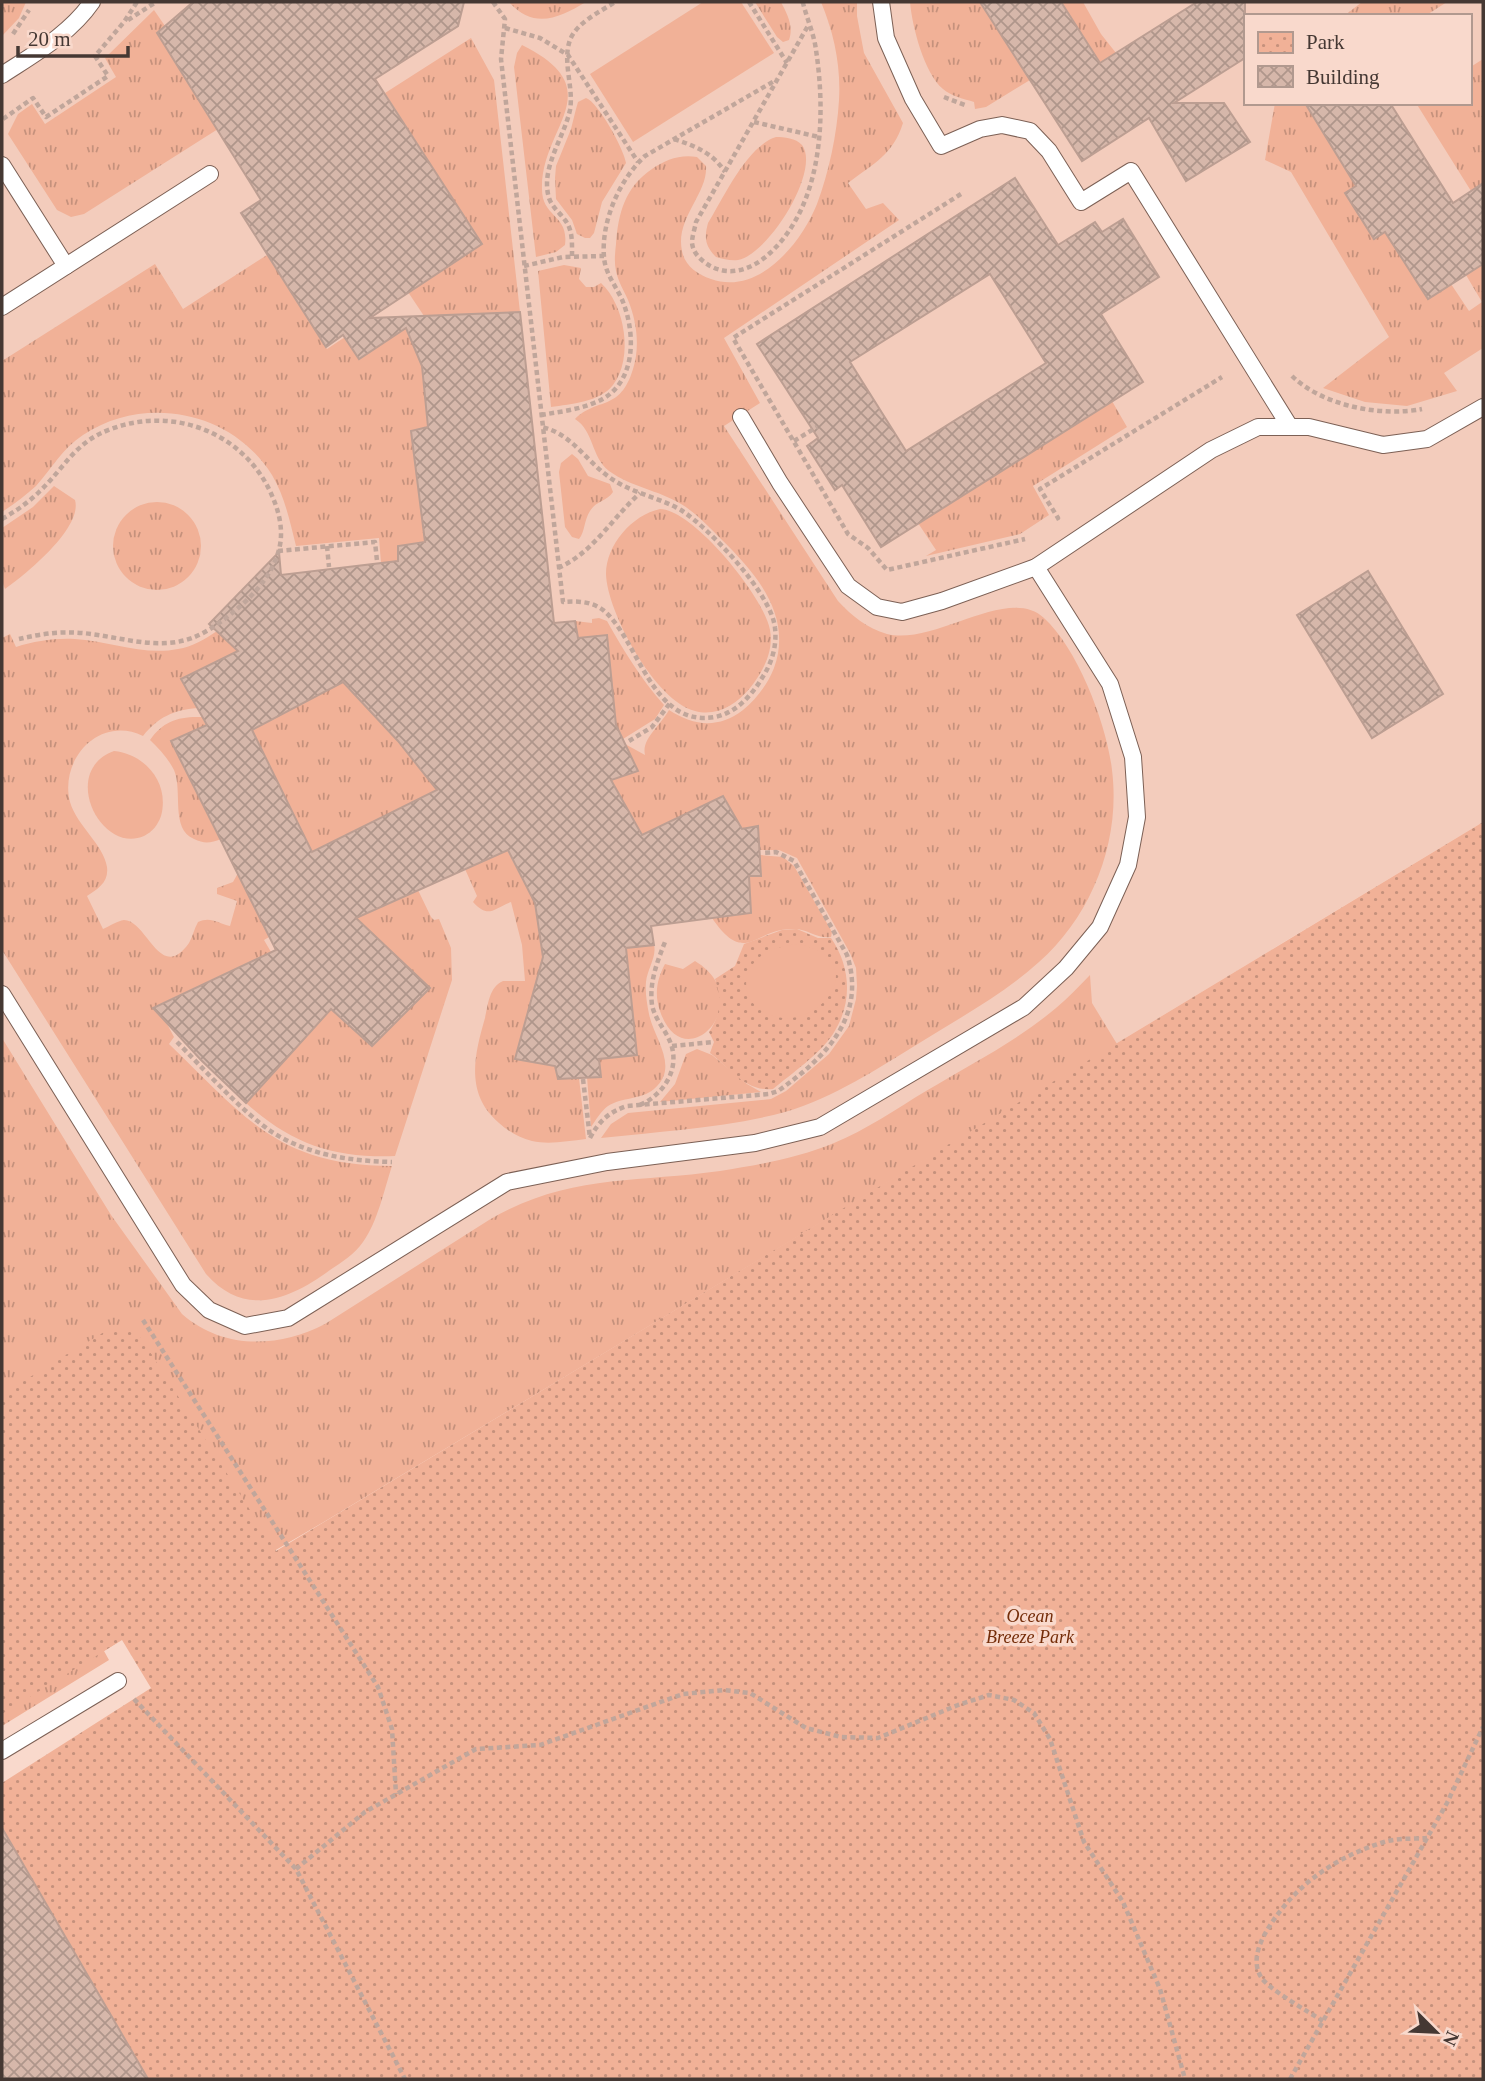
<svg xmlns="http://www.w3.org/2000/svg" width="1485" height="2081" font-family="'Times New Roman',serif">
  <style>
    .built { fill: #f3ccbc; fill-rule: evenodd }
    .grass { fill: url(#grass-tufts) }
    .park { fill: url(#park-dots) }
    .pitch { fill: #f1b197 }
    .building { fill: url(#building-cross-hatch); stroke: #bc9e92; stroke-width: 2; fill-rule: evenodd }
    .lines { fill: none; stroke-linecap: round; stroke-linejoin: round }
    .service-casing { stroke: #7c6055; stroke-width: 18 }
    .path { stroke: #c0a69b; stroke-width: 4.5; stroke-dasharray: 5 3.5; stroke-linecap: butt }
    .service { stroke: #fff; stroke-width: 16 }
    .labels { text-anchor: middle; stroke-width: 7; stroke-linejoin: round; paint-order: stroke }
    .park-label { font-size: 18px; font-style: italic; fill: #752d09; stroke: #f9d9cc }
  </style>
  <defs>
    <pattern id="grass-tufts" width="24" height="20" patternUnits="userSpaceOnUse" patternTransform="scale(1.75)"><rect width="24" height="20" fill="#f1b197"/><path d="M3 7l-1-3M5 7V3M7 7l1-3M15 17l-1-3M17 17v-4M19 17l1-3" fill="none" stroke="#c5917c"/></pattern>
    <pattern id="park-dots" width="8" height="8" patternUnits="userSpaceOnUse" patternTransform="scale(1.75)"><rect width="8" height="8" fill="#f1b197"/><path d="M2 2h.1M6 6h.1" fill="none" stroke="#c5917c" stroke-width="1.8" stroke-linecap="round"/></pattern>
    <pattern id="building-cross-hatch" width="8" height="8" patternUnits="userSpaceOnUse" patternTransform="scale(1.75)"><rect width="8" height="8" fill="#d6b7aa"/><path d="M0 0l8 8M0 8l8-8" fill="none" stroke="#af968b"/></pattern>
  </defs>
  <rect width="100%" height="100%" fill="#f9d9cc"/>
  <path class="built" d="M2,2H1483V822L322,1523L2,1394ZM1245,16H1469V103H1245Z"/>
  <g class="grass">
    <polygon points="2,2 26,2 19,18 2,36"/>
    <path d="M509,2H586C559,18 534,30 509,2Z"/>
    <path d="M755,2H781C787,14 794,26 789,40L783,42L777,37Z"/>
    <path d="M821,2H857V16L864,53L903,123C893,155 874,163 848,183L866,209L883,203L899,220L724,338L760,403L724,426L838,601C852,616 867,628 887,634C935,646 1008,584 1044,618C1078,649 1107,725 1112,770C1121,841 1092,915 1039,962C1004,994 961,1017 921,1042C878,1068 834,1098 785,1112C726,1128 662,1131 601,1138L611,1124L628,1113L771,1099L786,1091L829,1054L849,1026L856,999L857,986L856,968L850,953L797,858L779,850H759L758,826L742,829L723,796L642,835L611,780L638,771L625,744L645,755C641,739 661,725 669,710C694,726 718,729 743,710C756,699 768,684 774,668C793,616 756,573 721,539C709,527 696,513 681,504C658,490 631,487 609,471C591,457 594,431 575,419C597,397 620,412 633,369C640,347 637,322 628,300C624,291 618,281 616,271C614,262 615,253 616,244C618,214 625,187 652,169C665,160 680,154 697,157L706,166C708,194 675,218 682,251C685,266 697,274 711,279C758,296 801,244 817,204C829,172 837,134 839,100C841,66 834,33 821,2Z"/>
    <path d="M910,2H980L1030,80L986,107L975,109L974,102C964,99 951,96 943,89C924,73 912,26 910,2Z"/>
    <polygon points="1061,2 1083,2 1101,34 1116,53 1100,63"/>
    <polygon points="1362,2 1447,2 1425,16 1344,16"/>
    <polygon points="154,10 165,26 157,33 218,129 84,214 71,217 57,210 8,134 18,114 32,104 45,124 116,77 105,58"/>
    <polygon points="471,38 494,80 520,312 424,316 408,292 482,244 385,93"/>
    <path d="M522,45C613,90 540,127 542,189C542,218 569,214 565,245L556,252L536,257L514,67L517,53Z"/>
    <polygon points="1483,59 1483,183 1471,191 1416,103 1469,103 1469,68"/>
    <path d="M586,98C598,102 624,149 626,163L602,202L594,233L590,238H585L577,234L572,220L556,199L555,178L556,166L571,129L576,109L578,102Z"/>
    <polygon points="1275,103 1305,103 1335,152 1365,181 1345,193 1374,238 1394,226 1392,243 1428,299 1451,284 1469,311 1482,302 1466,275 1483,264 1483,348 1444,373 1457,391 1407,406 1365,402 1323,388 1389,337 1291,172 1265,160"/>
    <path d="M776,137C784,137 796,138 802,145C821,170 769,254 738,260C731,261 723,259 716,257C705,246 704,238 708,223C724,197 747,146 776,137Z"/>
    <path d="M267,255L327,349L345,337L410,326V336L422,366L428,427L412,431L425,542L398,546V561L381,563L379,538L296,546C290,522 285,497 272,475C232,411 145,394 83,435C62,449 52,468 36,486C25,496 14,504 2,512V361L155,264L183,309Z"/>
    <path d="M564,265L581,268L579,279L586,287H594L601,283C625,305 634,358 613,385C600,402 571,404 551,407L538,271Z"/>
    <polygon points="1112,401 1127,427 1033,486 1049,515 1020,534 926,556 936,550 918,523"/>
    <path d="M572,454L578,459L588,476L610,484L613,492C607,501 596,501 590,511C584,520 585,532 579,539L572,537L565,527L559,472L561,463Z"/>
    <path d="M54,486L75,500C83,528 25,575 5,589L2,581V528L33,507Z"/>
    <circle cx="157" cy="546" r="44"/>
    <path d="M660,509C693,509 765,598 770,630C774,651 763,672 750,688C736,705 716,717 695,711C655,701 607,612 606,574C606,545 632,515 660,509Z"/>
    <path d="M599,618L607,621C624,651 641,679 664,705L655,719L623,739L616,725L607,635L578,638L575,621L592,623V619Z"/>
    <path d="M217,631L228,641L251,631L260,641L182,679L197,708C174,710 158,717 143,736C100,715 59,759 70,802C77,826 104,845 107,867C109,882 98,889 87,896L103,929C110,926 117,921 124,920C147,920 160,984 189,943C193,936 194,929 198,922C210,916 218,923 230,926L237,901L217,894V888L233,882L238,873L269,937L264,940L271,952L154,1007L165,1020L174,1037L169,1044C245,1117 278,1166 392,1166C384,1190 378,1221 363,1242C355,1254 342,1262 330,1270C289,1300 245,1318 206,1274L2,950V638L10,634L16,647C35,641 54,638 75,639C109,641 144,656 178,649C192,647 205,639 217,631Z"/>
    <polygon points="343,682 398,741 437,790 312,852 252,730"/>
    <path d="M202,717L206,725L172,741L221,839C211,843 204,844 194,839C170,829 183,791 174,770C168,758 159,749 150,740C163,721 179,716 202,717Z"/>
    <path d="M500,837L535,903L543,957L516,1058L555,1066L558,1079L579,1078L586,1139C568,1141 549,1145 532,1141C519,1138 508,1131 499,1123C465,1094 474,1056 485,1018C488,1005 489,987 503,981H525L522,945L511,902C492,909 489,919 473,902L477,896L465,869L481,862L477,848Z"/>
    <path d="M760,855L783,857L794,866L832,932L831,937C817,939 808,929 794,929C755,927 746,968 712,918L751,913L749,876H761Z"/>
    <path d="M418,890L431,917L434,920L439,919L451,948L452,980L395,1156C333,1158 292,1144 246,1103L331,1009L372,1046L430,988L345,909Z"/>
    <path d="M654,945C657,956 647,970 646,982C645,992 647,1004 649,1014C654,1039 680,1067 654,1089C641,1100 622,1097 608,1106C601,1111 596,1120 591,1127L587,1077L601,1076L599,1059L626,948Z"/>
    <path d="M695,961C760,1000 684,1082 660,1011C654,994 657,979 665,964L683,969Z"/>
    <path d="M1090,975L1092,1003L1117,1044L322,1523L123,1639L104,1651L109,1660L2,1726V1038L111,1215L182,1314C223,1350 279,1348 325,1324L489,1220C567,1174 635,1183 720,1171C758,1165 798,1158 834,1143C866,1130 896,1109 926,1091C969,1065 1017,1041 1056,1008C1068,998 1079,986 1090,975Z"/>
    <polygon points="697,1049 712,1055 747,1084 761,1092 660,1102 675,1084 686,1054"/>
  </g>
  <g class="park">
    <polygon points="1483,822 1483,2079 2,2079 2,1783 151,1688 122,1640 2,1714 2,1394 114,1326 138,1333 276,1551"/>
    <path d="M797,929L818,938H831C851,967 853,1003 833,1034C820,1054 791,1074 773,1089C745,1092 730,1068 710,1053L714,1042L709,1032C721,1014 722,999 715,979L735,966L744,944L782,930Z"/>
  </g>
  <g class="pitch">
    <polygon points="703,2 741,2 774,53 633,142 590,74"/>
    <path d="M114,751C145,754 170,783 161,816C158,825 152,832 144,836C101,855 59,771 114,751Z"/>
    <path d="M797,944C879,958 814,1043 762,1011C740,997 742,970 761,956C771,948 785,946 797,944Z"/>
  </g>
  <g class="building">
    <path d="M193,2H464L458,26L375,79L482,244L370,318L520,312L554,623L575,621L578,638L607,635L616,725L638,771L611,780L642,835L723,796L742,829L758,826L761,876H749L751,913L651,926L654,945L626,948L637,1055L599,1059L601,1077L558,1079L555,1066L515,1059L543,957L535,903L508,850L356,918L430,988L372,1046L331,1009L246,1103L201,1060L153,1008L276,950L171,741L207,725L181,679L238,651L209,624L279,552L281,575L398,561V546L425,542L411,431L428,427L422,366L406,328L359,359L343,335L326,347L241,213L261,200L157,33ZM343,682L398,741L437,790L312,852L252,730Z"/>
    <polygon points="980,2 1061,2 1100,63 1197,2 1245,2 1245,58 1174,103 1224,103 1250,142 1186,181 1149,118 1082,161"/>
    <polygon points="1305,103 1390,103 1453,203 1483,183 1483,264 1428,299 1385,232 1374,239 1345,193 1356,186"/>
    <path d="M1015,178L1058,245L1095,222L1102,232L1123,219L1159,277L1101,314L1143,382L881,547L842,485L835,490L807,446L818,438L757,344ZM990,274L1046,363L906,451L850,362Z"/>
    <polygon points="1368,571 1443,694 1372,738 1297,615"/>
    <polygon points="2,1828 148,2079 2,2079"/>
  </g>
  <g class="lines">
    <g class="service-casing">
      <g id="service">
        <polyline points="881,2 886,38 913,99 941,146 980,129 1002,125 1030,131 1049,151 1081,202 1131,171 1290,427"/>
        <path d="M2,75C34,54 70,34 92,2"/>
        <polyline points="2,165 66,266"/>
        <polyline points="2,307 210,174"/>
        <polyline points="741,417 780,483 848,586 877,607 902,612 942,601 1036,567 1211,450 1258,427 1309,427 1383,445 1427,439 1483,407"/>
        <polyline points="2,994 183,1285 209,1310 245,1326 288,1318 507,1182 607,1162 755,1143 820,1127 1024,1007 1066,968 1100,927 1128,865 1137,817 1133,757 1110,684 1036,567"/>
        <polyline points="2,1751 118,1681"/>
      </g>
    </g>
    <g class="path">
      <path d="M493,2L505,19L501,59L563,602C577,601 591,601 603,610C639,639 651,728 715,717C736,713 752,695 762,678C772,663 777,646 775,628C772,594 709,528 681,510C658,497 631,493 609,477C585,460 572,434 542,427"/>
      <polyline points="749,2 787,63"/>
      <path d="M802,2L803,3C807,19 814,34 816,50C826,116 823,204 770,253C751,271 725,279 703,261C697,256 693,251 692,243C692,236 695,228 696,222L809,24"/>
      <polyline points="128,20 156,2"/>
      <polyline points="505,28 540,38 568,55 638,162"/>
      <polyline points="13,34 29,10"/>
      <polyline points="944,97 965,105"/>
      <polyline points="3,119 33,98 46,117 108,76 95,56 124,22 137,2"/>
      <polyline points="754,122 819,137"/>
      <path d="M674,139C695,146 713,153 725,172"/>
      <polyline points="961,194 733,338 848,534 868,548 887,570 1025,539"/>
      <path d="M572,256C572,244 573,230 565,220C560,213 552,207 549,198C540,168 564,138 570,110C574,87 562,62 570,40C577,22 600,12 615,2"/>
      <polyline points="524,266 563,257 604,256"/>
      <path d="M1292,376C1323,406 1381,417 1422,409"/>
      <path d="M541,415C558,412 577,410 594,403C635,388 637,338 623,302C617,287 605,274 604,257C601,222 619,180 645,156L776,80"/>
      <polyline points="794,441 817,427"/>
      <path d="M2,519C16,511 29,502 40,491C66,466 75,442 111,429C175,405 247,434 273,498C279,512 283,529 280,545C275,571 257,592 237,609C224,620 208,632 192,638C156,651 118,636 82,633C60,631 40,634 19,639"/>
      <polyline points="1056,519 1058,518 1040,489 1222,377"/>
      <polyline points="327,546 329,567"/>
      <polyline points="278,551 375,542 377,561"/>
      <path d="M558,568C593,553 613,517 640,493"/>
      <polyline points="629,741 652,727 670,703"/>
      <path d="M177,1042C204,1069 241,1111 272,1132C308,1155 350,1161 392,1162"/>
      <polyline points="672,1046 714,1042"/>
      <polyline points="583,1079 590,1138"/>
      <path d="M640,1105C663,1095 680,1070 671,1044C666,1030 655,1020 652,1005C649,983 657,962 665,942"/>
      <path d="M590,1138C599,1121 609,1112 627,1106L769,1094L778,1091C825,1058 867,1017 847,955L794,861L776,852L762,853"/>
      <polyline points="143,1320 378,1687 392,1729 396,1794"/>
      <polyline points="134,1699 296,1869 405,2079"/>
      <polyline points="296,1869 365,1812 476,1749 540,1745 683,1694 724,1690 750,1693 806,1728 841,1737 878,1738 958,1705 989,1695 1014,1700 1034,1713 1050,1739 1084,1842 1123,1902 1160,1989 1185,2079"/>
      <path d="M1323,2021C1309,2012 1268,1989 1261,1977C1251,1961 1260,1941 1269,1927C1296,1884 1336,1857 1384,1842C1397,1838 1413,1839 1427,1838"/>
      <polyline points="1290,2079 1447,1803 1483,1727"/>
    </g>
    <use href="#service" class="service"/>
  </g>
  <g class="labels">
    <g class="park-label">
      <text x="1030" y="1622">Ocean<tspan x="1030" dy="21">Breeze Park</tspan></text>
    </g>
  </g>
  <rect width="1485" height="2081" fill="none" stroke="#453833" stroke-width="7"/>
  <rect x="1244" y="14" width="228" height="91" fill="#f9d9cc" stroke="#b1998f" stroke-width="2"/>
  <rect x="1258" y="32" width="35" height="21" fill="url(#park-dots)" stroke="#b1998f" stroke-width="2"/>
  <text x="1306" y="49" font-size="21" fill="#453833">Park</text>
  <rect x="1258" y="66" width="35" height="21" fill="url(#building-cross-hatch)" stroke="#b1998f" stroke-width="2"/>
  <text x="1306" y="84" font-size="21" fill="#453833">Building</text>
  <g transform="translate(1436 2032) rotate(114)" stroke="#f9d9cc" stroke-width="5" paint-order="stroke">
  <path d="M0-5L12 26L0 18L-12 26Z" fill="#453833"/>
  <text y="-10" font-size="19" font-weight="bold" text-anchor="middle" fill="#453833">N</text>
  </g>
  <path d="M18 46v10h110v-10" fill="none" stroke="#453833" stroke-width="3.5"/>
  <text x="28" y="46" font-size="21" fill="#453833" stroke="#f9d9cc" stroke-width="5" paint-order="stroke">20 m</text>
</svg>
